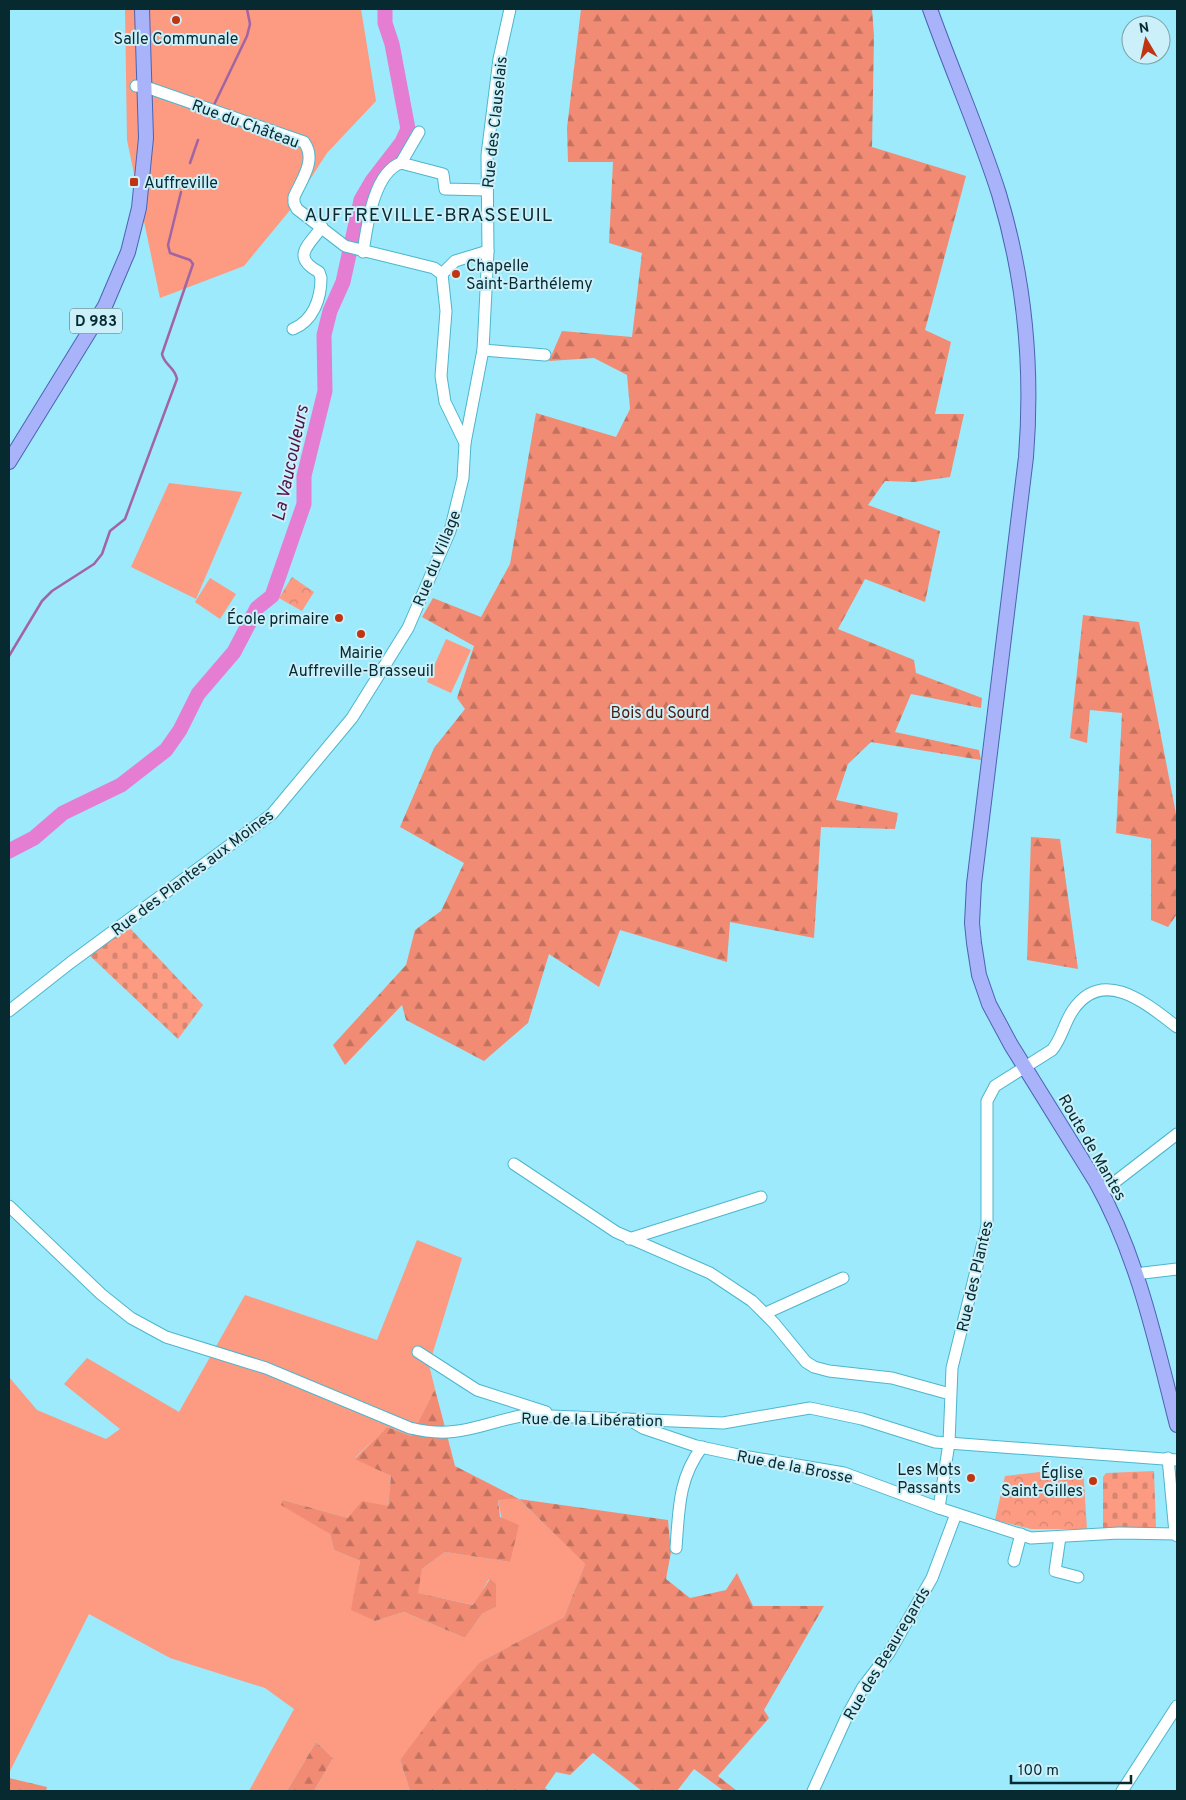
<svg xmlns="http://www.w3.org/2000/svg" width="1186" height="1800" font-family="Overpass,sans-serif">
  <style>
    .grass { fill: #fc9a82 }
    .forest { fill: url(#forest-firs) }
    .cemetery { fill: url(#cemetery-stones) }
    .park { fill: url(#park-crowns) }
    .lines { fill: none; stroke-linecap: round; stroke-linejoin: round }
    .stream { stroke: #a264a2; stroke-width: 2.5 }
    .river { stroke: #e57dd2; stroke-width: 15 }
    .minor-casing { stroke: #4db6cc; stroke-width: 13 }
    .major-casing { stroke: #4b63b2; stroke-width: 16 }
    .minor { stroke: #fff; stroke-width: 11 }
    .major { stroke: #a9b3fa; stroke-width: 14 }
    .poi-dot { fill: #bf3512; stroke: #cbf0f9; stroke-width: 2 }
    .labels { text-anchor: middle; stroke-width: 4; stroke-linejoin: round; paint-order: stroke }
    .shield { fill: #cbf0f9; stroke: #42656d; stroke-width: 1 }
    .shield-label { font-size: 15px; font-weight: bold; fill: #072a31 }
    .poi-label { font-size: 16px; fill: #072a31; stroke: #cbf0f9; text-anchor: end }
    .street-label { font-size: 16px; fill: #072a31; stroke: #cbf0f9 }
    .park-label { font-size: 16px; fill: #4e1c11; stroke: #cbf0f9 }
    .water-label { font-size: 18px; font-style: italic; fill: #53134a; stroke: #cbf0f9 }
    .quarter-label { font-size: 19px; letter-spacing: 1px; fill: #072a31; stroke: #cbf0f9 }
  </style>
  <defs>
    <pattern id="forest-firs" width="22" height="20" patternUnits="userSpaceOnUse" patternTransform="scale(1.25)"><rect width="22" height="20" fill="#f28b73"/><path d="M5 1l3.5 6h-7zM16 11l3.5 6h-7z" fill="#c2725f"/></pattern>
    <pattern id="cemetery-stones" width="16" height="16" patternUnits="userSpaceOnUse" patternTransform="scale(1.25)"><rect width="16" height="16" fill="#fc9a82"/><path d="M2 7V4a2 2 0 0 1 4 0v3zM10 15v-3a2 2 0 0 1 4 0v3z" fill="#d68571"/></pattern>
    <pattern id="park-crowns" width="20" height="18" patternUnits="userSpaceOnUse" patternTransform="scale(1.25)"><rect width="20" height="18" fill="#fc9a82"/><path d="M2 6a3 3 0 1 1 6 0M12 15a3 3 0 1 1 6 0" fill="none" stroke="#d68571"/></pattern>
  </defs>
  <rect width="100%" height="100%" fill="#9ceafc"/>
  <g class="grass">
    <polygon points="125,9 361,9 376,101 327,153 291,209 244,266 160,298 127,140"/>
    <polygon points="169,483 242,492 196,599 131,567"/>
    <polygon points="210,578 236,594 220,619 195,602"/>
    <polygon points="446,639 471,650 451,693 427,682"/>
    <polygon points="417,1240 462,1258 429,1365 435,1389 411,1436 387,1427 355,1458 391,1476 388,1506 348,1518 283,1500 330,1534 334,1550 360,1561 352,1610 375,1621 404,1612 465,1638 482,1614 496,1607 489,1579 474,1605 417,1593 422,1569 445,1552 510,1562 498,1500 519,1499 585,1564 564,1617 480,1662 400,1760 410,1791 314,1791 333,1758 316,1742 287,1791 249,1791 294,1709 265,1688 170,1658 89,1614 9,1773 9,1377 37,1410 106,1439 120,1429 64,1384 87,1358 179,1412 245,1295 377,1340"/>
  </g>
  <g class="forest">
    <polygon points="581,9 872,9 874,36 872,147 966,176 925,330 951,342 935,414 964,414 950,477 914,482 885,481 868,505 940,531 925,602 865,579 838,629 914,660 916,673 982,698 981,708 911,694 895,732 979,750 981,760 871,742 848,764 836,800 898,813 895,829 821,827 814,938 730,922 727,962 620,930 599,987 549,954 528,1023 484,1061 406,1020 402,1005 345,1065 333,1045 406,965 415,930 441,911 464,863 400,827 434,748 465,709 457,698 474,646 422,617 433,598 481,617 510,564 536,413 616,437 630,409 627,375 594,358 549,361 562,331 632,337 642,253 609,243 613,162 568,162 567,128"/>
    <polygon points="1083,615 1139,622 1177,819 1177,914 1168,927 1151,920 1151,839 1116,833 1122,713 1090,710 1087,743 1070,738"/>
    <polygon points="1031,837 1060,839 1078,969 1027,960"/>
    <polygon points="435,1389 455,1466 519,1499 668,1520 671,1552 666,1579 690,1598 726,1590 737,1573 753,1606 824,1606 764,1710 769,1718 718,1776 737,1791 724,1791 694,1769 677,1791 642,1791 593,1753 570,1775 556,1772 545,1788 549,1791 410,1791 400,1760 437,1711 480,1662 564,1617 585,1564 519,1499 498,1500 500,1517 519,1525 510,1562 445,1552 422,1569 418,1593 473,1605 490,1579 496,1584 496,1607 482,1614 465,1638 404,1612 375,1621 351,1610 360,1561 334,1550 330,1534 281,1505 283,1500 348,1518 362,1501 388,1506 391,1476 355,1459 387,1427 411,1436"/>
    <polygon points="316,1742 333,1758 314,1791 287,1791"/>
    <polygon points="9,1778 47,1787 46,1791 9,1791"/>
  </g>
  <g class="cemetery">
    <polygon points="128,926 203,1005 178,1039 89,955"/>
    <polygon points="1154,1471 1156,1529 1103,1530 1103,1477 1106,1473"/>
  </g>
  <g class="park">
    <polygon points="292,577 314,592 302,611 279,598"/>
    <polygon points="1083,1467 1087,1529 1031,1529 995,1520 1005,1476"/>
  </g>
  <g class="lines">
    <g class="stream">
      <polyline points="213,107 247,36 250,24 247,9"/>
      <polyline points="190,163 198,140"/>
      <path d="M9,656L42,601L52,591L94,564L102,554L110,531L125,519L177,379C175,367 164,365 162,354L193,264L190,260L170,253L168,245L181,192"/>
    </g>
    <polyline class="river" points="9,851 34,838 63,813 121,785 166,750 180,730 198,694 234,652 257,608 272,596 304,504 304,476 325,391 324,335 330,311 343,282 361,200 372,181 402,142 408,129 392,44 385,23 385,9"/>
    <g class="minor-casing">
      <g id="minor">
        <path d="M136,86L146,87L304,142C317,160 302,179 294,197V203L297,209L345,246L434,268L442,274"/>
        <polyline points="401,163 443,174 445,189 487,190"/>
        <path d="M363,252C367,227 373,173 401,163L419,132"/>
        <polyline points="442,274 455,261 488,251"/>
        <path d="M293,329C313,321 321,299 321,278L319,272C291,257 308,246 322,227"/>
        <polyline points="483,350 545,355"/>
        <polyline points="465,443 483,350 488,251 487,155 499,59 510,9"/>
        <polyline points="9,1011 70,963 272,814 352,718 408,628 450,531 463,478 465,443 445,402 441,376 446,311 442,274"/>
        <polyline points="514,1164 616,1232 710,1273 752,1301 774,1323 806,1362 814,1367 829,1371 892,1378 950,1394"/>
        <polyline points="1102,1192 1177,1134"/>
        <path d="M9,1206L101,1294L131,1318L166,1337L266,1368L410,1428C459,1440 480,1423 526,1415L723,1423L810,1408L862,1419L935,1442L1177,1460"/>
        <polyline points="629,1239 761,1197"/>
        <polyline points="1135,1274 1177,1269"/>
        <polyline points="766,1313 843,1278"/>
        <polyline points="418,1352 477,1390 546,1412"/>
        <polyline points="628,1419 643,1428 696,1446 743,1456 844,1473 939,1508 1031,1538 1119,1533 1177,1534"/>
        <polyline points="1168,1458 1175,1533 1177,1536"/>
        <path d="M939,1508L949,1443L952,1368L987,1226V1101L995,1086L1052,1050C1062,1038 1064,1023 1073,1010C1103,966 1147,1004 1177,1027"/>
        <polyline points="1060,1537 1055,1571 1078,1577"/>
        <path d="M676,1548C679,1510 678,1479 702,1447"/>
        <polyline points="1014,1561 1021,1534"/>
        <polyline points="813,1791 848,1714 863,1687 889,1653 932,1578 956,1514"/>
        <polyline points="1122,1791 1177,1706"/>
      </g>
    </g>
    <g class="major-casing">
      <g id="major">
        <path d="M930,9C952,71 979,131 999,194C1025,280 1033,368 1026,457L974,884L972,923L974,943L979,975L989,1004L1011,1045L1096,1182C1138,1257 1156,1343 1177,1425"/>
        <polyline points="9,462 105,306 128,252 139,208 146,138 142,9"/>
      </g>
    </g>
    <use href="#minor" class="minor"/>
    <use href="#major" class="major"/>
  </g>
  <g class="poi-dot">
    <circle cx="176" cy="20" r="5"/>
    <rect x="129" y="177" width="10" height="10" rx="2.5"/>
    <circle cx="456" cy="274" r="5"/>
    <circle cx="339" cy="618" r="5"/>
    <circle cx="361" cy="634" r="5"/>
    <circle cx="971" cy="1478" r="5"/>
    <circle cx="1093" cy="1481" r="5"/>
  </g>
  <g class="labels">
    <rect class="shield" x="70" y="308.5" width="52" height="25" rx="4"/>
    <g class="shield-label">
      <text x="96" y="326">D 983</text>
    </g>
    <g class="poi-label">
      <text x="176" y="44" text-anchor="middle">Salle Communale</text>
      <text x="144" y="188" text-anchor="start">Auffreville</text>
      <text x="466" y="271" text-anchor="start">Chapelle<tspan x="466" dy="18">Saint-Barthélemy</tspan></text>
      <text x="329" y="624">École primaire</text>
      <text x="361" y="658" text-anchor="middle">Mairie<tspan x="361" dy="18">Auffreville-Brasseuil</tspan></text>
      <text x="961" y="1475">Les Mots<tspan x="961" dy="18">Passants</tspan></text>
      <text x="1083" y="1478">Église<tspan x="1083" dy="18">Saint-Gilles</tspan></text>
    </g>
    <g class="street-label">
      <text transform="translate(494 122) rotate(-84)" y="6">Rue des Clauselais</text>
      <text transform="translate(246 123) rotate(20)" y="6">Rue du Château</text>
      <text transform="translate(436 558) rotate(-68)" y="6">Rue du Village</text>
      <text transform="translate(192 872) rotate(-37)" y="6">Rue des Plantes aux Moines</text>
      <text transform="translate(1093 1147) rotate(60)" y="6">Route de Mantes</text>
      <text transform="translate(974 1276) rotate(-77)" y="6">Rue des Plantes</text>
      <text transform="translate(592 1419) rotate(1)" y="6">Rue de la Libération</text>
      <text transform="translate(795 1466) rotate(11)" y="6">Rue de la Brosse</text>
      <text transform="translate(886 1653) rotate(-59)" y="6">Rue des Beauregards</text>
    </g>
    <g class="park-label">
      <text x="660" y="718">Bois du Sourd</text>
    </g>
    <g class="water-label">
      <text transform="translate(290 463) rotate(-78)" y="6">La Vaucouleurs</text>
    </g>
    <g class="quarter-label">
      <text x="429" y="221">AUFFREVILLE-BRASSEUIL</text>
    </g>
  </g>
  <rect width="1186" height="1800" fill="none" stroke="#072a31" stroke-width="20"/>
  <g transform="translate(1146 40) rotate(351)"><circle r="24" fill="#cbf0f9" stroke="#7da1a9"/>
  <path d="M0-4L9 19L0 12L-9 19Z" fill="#bf3512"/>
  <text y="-8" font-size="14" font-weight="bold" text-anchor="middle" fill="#072a31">N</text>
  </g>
  <path d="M1011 1775v8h120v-8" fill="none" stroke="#072a31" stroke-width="2.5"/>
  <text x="1018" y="1775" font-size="15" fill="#072a31" stroke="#cbf0f9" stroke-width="4" paint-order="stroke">100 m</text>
</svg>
